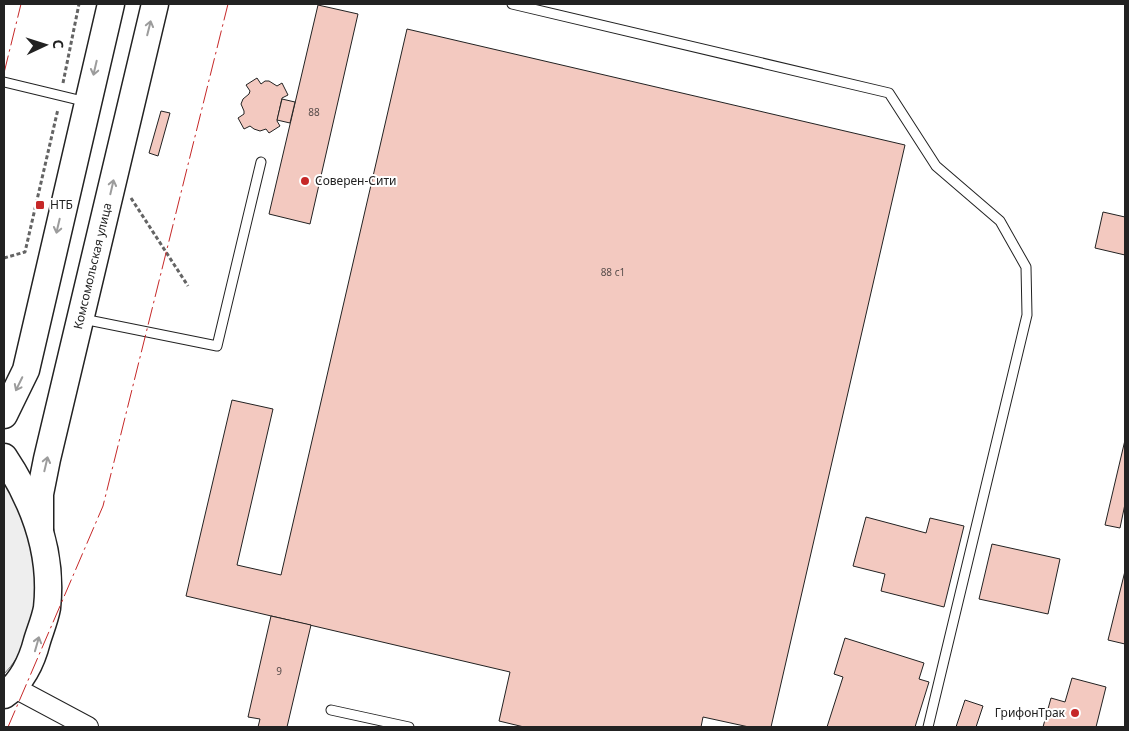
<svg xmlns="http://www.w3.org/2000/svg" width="1129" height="731" font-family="'Noto Sans',sans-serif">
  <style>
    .green { fill: #eee; stroke: #6f6f6f }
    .building { fill: #f3c9c0; stroke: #222 }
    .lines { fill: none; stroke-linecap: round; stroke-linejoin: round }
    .service-casing { stroke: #222; stroke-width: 11 }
    .tertiary-casing { stroke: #222; stroke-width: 22 }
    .primary-casing { stroke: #222; stroke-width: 29 }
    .path { stroke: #646464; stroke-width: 3; stroke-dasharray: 4 2.5; stroke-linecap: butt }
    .service { stroke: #fff; stroke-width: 9 }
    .tertiary { stroke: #fff; stroke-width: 20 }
    .primary { stroke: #fff; stroke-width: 26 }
    .power { stroke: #c62828; stroke-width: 1; stroke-dasharray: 18 4 2.5 4; stroke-linecap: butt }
    .oneway { stroke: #9c9c9c }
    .poi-dot { fill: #c62828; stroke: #fff; stroke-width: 2 }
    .labels { text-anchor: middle; stroke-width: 4; stroke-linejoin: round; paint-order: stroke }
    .number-label { font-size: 10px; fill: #564c4a }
    .poi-label { font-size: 12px; fill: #222; stroke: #fff; text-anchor: start }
    .street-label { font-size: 12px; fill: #222; stroke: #fff }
  </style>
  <rect width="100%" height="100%" fill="#fff"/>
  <path class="green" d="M4,477C11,493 22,509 27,526C42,575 41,636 4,674Z"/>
  <g class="building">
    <polygon points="318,5 358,14 310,224 269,214"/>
    <polygon points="407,29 905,145 771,727 749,727 703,717 701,727 524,727 499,721 510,672 186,596 232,400 273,409 237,565 281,575"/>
    <polygon points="257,78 261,84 265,81 269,81 277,86 282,83 288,95 282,98 277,121 280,126 269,133 266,129 260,131 254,129 250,126 244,129 238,118 244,114 244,111 241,104 243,99 249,94 250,91 246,85"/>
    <polygon points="282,99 295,102 290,123 277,120"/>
    <polygon points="161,111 170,113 158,156 149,153"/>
    <polygon points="1103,212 1125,217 1125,255 1095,248"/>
    <polygon points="1125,440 1125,504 1120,528 1105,525"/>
    <polygon points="866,517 926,533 930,518 964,526 944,607 881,591 885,574 853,566"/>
    <polygon points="992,544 1060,559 1048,614 979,599"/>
    <polygon points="1125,571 1125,644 1108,640"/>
    <polygon points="271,616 311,625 287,727 289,727 258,727 260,719 248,717"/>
    <polygon points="845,638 924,663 919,679 929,682 915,727 827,727 843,677 834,674"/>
    <polygon points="1072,678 1106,687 1096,727 1043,727 1051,698 1065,702"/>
    <polygon points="965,700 983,706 976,727 956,727"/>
  </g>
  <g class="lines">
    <g class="service-casing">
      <g id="service">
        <polyline points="512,4 889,93 936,166 1000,221 1026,267 1027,315 928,727"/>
        <polyline points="4,82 87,102"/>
        <polyline points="83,319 217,346 261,162"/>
        <polyline points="331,710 409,727"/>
      </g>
    </g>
    <g class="tertiary-casing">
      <polyline id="tertiary" points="15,688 88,727"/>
    </g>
    <g class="primary-casing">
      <g id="primary">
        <polyline points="4,415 26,370 111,4"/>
        <path d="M4,457C34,502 53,554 47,608C45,619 40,631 37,641C32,661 21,684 4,695"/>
        <path id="s1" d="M40,529V494L47,459L155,4"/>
      </g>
    </g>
    <g class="path">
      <polyline points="63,83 79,4"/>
      <polyline points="131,198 188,286"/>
      <polyline points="4,258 25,252 58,109"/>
    </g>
    <use href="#service" class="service"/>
    <use href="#tertiary" class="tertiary"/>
    <use href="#primary" class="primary"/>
    <g class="power">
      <polyline points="4,73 21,4"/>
      <polyline points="8,727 103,506 228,4"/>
    </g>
  </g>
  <defs><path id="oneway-shaft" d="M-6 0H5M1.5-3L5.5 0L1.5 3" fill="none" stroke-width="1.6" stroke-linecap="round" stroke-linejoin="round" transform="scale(1.25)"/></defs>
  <g class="oneway">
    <use href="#oneway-shaft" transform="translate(149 28) rotate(-76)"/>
    <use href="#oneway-shaft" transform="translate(95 68) rotate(103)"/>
    <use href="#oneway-shaft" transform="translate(112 187) rotate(-77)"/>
    <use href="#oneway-shaft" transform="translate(58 226) rotate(103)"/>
    <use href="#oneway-shaft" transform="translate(19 384) rotate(116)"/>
    <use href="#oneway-shaft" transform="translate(46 464) rotate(-77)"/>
    <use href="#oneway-shaft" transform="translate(37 644) rotate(-74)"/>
  </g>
  <g class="poi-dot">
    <circle cx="305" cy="181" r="5"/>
    <rect x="35" y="200" width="10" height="10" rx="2.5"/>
    <circle cx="1075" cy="713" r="5"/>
  </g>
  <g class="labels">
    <g class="number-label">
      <text x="314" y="116">88</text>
      <text x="613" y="276">88 с1</text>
      <text x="279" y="675">9</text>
    </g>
    <g class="poi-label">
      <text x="315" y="185">Соверен-Сити</text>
      <text x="50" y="209">НТБ</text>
      <text x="1065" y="717" text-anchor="end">ГрифонТрак</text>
    </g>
    <g class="street-label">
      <text dy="4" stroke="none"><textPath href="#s1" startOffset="269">Комсомольская улица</textPath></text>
    </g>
  </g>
  <rect width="1129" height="731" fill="none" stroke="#222222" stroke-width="10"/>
  <g transform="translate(45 45) rotate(86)" stroke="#ffffff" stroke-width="4" paint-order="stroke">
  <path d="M0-4L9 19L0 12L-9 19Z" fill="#222222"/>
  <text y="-8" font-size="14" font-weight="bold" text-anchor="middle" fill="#222222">С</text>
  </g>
</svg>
